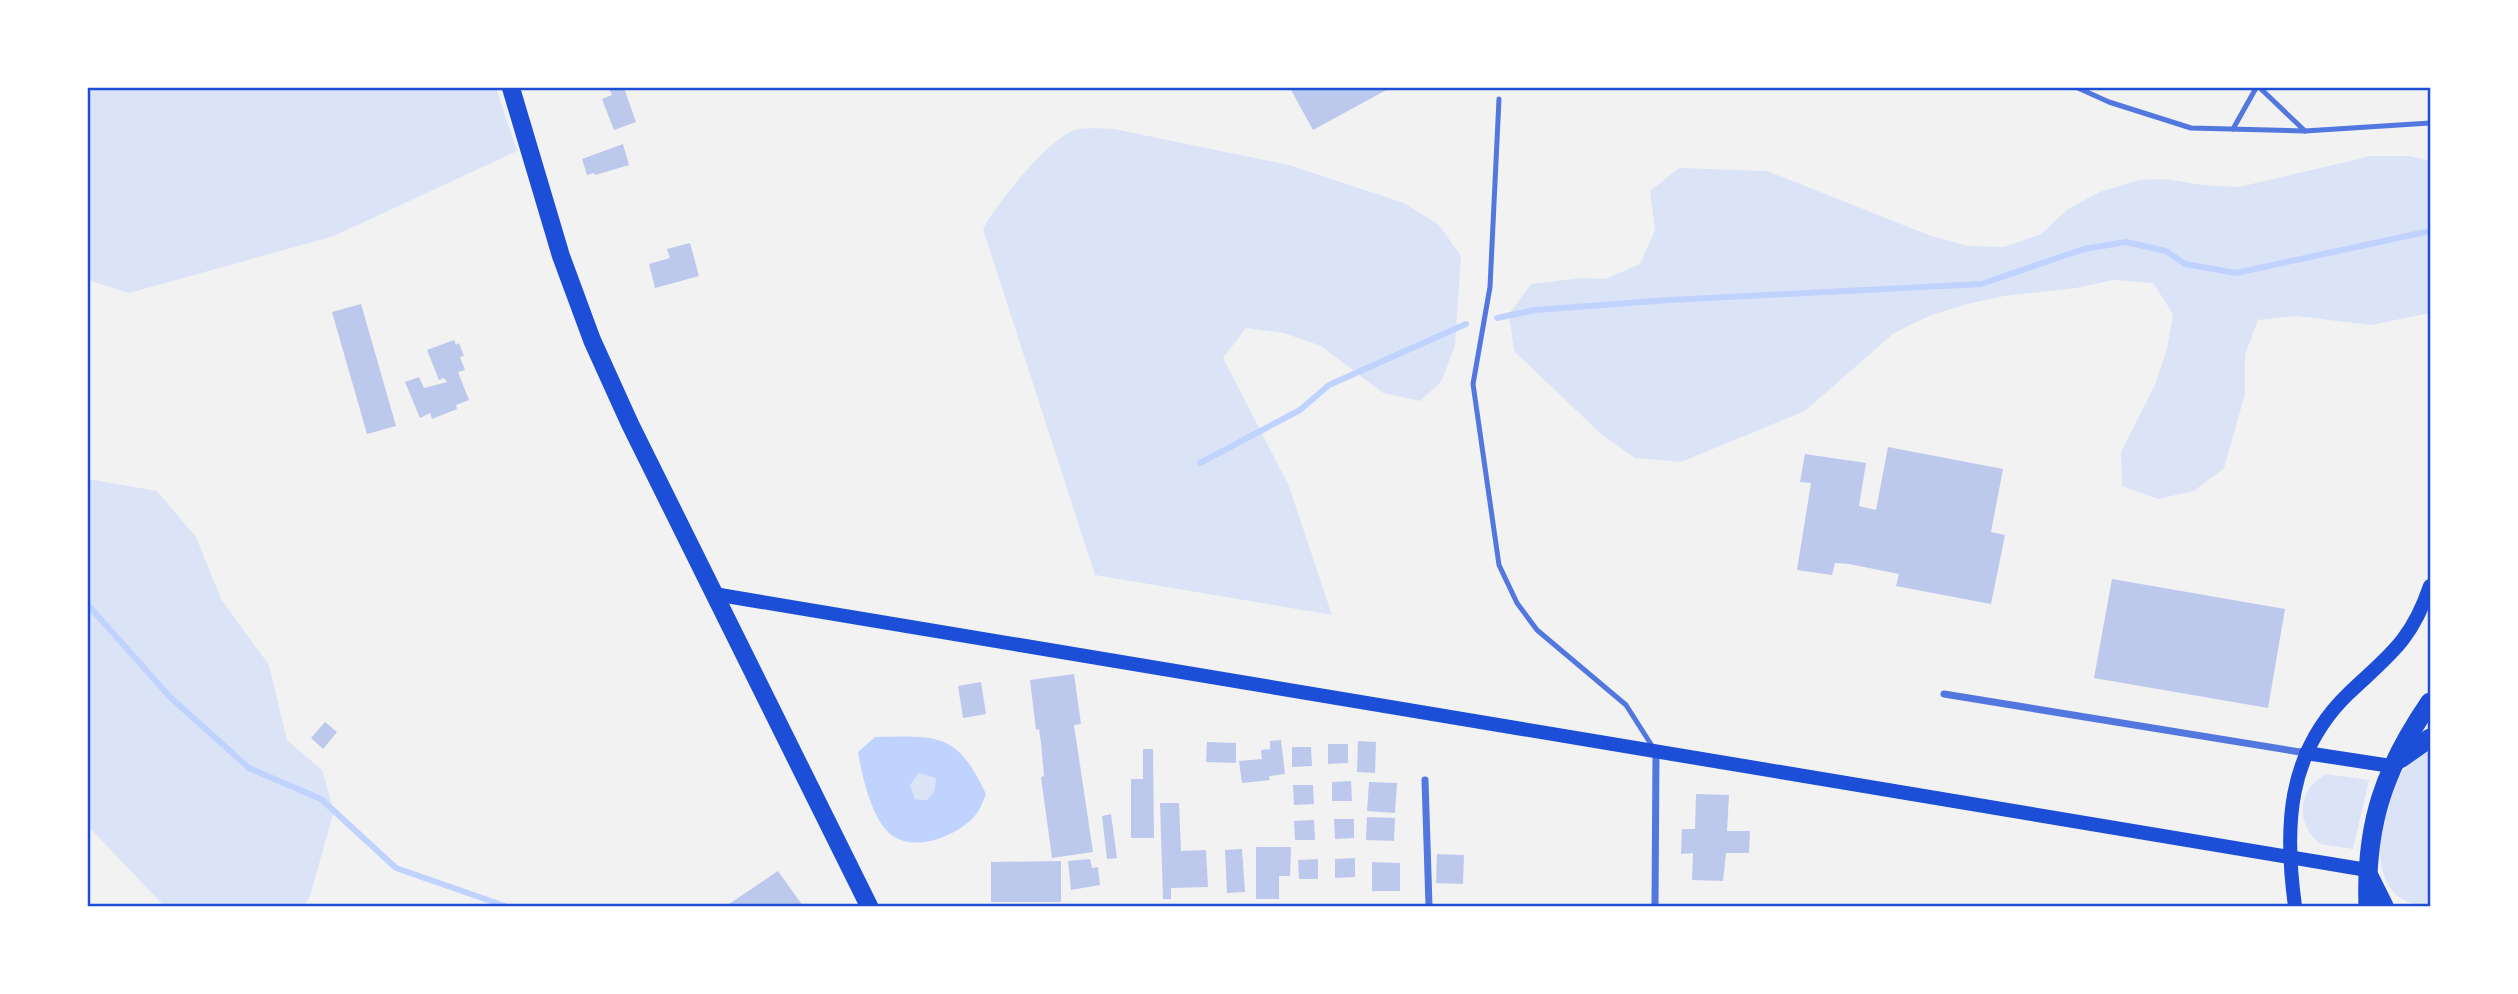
<svg xmlns="http://www.w3.org/2000/svg" width="2518" height="994" font-family="'Varela Round',sans-serif">
  <style>
    .green { fill: #dbe4f7 }
    .water { fill: #bfd3fe; fill-rule: evenodd }
    .lines { fill: none; stroke-linecap: round; stroke-linejoin: round }
    .stream { stroke: #bfd3fe; stroke-width: 6 }
    .building { fill: #bdc9ec }
    .service { stroke: #5277de; stroke-width: 5 }
    .minor { stroke: #5277de; stroke-width: 7 }
    .secondary { stroke: #1d4ed8; stroke-width: 14 }
    .primary { stroke: #1d4ed8; stroke-width: 18 }
    .trunk { stroke: #1d4ed8; stroke-width: 19 }
    .neatline { fill: none; stroke: #1d4ed8; stroke-width: 2.5 }
  </style>
  <rect width="100%" height="100%" fill="#f2f2f2"/>
  <g class="green">
    <polygon points="88,88 496,88 517,151 334,236 129,293 88,280"/>
    <path d="M1114,129L1289,165L1404,203L1439,225L1461,256L1455,346L1441,382L1420,401L1383,393L1321,346L1284,333L1246,328L1223,358L1289,486L1332,615L1095,575L983,229C995,205 1050,137 1075,130C1087,127 1102,129 1114,129Z"/>
    <polygon points="2371,156 2409,156 2430,161 2430,313 2371,325 2296,316 2258,320 2245,355 2245,394 2224,468 2194,491 2158,499 2122,486 2121,452 2155,385 2167,349 2173,314 2153,283 2114,280 2076,288 2004,296 1967,304 1929,316 1894,333 1805,411 1681,462 1635,458 1601,434 1514,351 1509,314 1531,284 1582,278 1605,279 1640,264 1655,230 1650,191 1679,168 1767,171 1931,236 1968,246 2004,247 2041,234 2068,209 2100,192 2139,180 2166,179 2202,185 2239,187"/>
    <polygon points="88,479 157,491 196,537 221,599 269,665 287,740 322,770 334,811 310,896 304,906 164,906 88,826"/>
    <path d="M2430,746V906C2359,906 2375,807 2405,768C2412,759 2422,753 2430,746Z"/>
    <polygon points="919,773 936,777 934,792 927,800 915,799 910,785"/>
    <path d="M2326,774L2369,780L2353,849L2320,844C2295,823 2297,790 2326,774Z"/>
  </g>
  <path class="water" d="M875,737C938,736 957,732 986,794C983,802 979,812 973,818C955,836 917,852 893,836C872,822 862,776 858,752ZM919,773L936,778L934,792L927,800L915,799L910,785Z"/>
  <g class="lines">
    <g class="stream">
      <polyline points="1497,318 1535,310 1669,300 1981,284 2084,249 2126,242 2166,251 2185,264 2236,273 2430,231"/>
      <polyline points="1200,463 1300,410 1329,385 1466,324"/>
      <polyline points="88,605 170,697 249,768 321,799 396,868 505,906"/>
    </g>
  </g>
  <g class="building">
    <polygon points="624,88 636,122 614,130 602,99 612,95 609,89"/>
    <polygon points="1290,88 1390,88 1313,130"/>
    <polygon points="623,144 629,165 595,175 594,173 587,175 582,159"/>
    <polygon points="690,243 699,276 655,288 649,264 670,258 667,249"/>
    <polygon points="361,304 396,426 367,434 332,312"/>
    <polygon points="454,340 456,345 459,343 464,356 460,357 465,370 458,372 469,400 456,405 457,409 432,419 430,413 420,418 405,382 419,377 424,388 447,382 444,378 439,380 427,350"/>
    <polygon points="1888,447 2003,469 1991,532 2005,535 1991,604 1896,586 1899,574 1849,564 1835,563 1832,575 1797,570 1811,483 1800,482 1805,454 1866,463 1859,506 1876,510"/>
    <polygon points="2112,579 2285,609 2268,708 2094,678"/>
    <polygon points="1074,674 1081,724 1074,725 1093,852 1052,858 1041,777 1044,776 1041,743 1039,729 1036,730 1030,680"/>
    <polygon points="981,682 986,714 963,718 958,686"/>
    <polygon points="325,722 337,732 323,749 311,738"/>
    <polygon points="1281,740 1285,774 1269,776 1270,780 1242,783 1239,761 1262,759 1261,750 1270,749 1270,741"/>
    <polygon points="1358,741 1376,742 1375,773 1357,772"/>
    <polygon points="1207,742 1236,743 1236,763 1206,762"/>
    <polygon points="1328,744 1348,744 1348,763 1328,764"/>
    <polygon points="1292,747 1311,747 1312,766 1292,767"/>
    <polygon points="1143,749 1153,749 1154,838 1131,838 1131,779 1143,779"/>
    <polygon points="1351,781 1352,801 1332,801 1332,782"/>
    <polygon points="1369,782 1397,783 1395,813 1367,811"/>
    <polygon points="1293,785 1313,785 1314,804 1294,805"/>
    <polygon points="1696,794 1729,795 1727,831 1750,831 1749,853 1726,853 1723,881 1692,880 1693,853 1681,854 1682,829 1695,829"/>
    <polygon points="1160,803 1179,803 1181,851 1206,850 1208,887 1171,888 1171,899 1163,899"/>
    <polygon points="1111,814 1117,858 1107,859 1102,816"/>
    <polygon points="1367,817 1395,818 1394,841 1366,840"/>
    <polygon points="1334,819 1354,819 1354,838 1335,839"/>
    <polygon points="1314,820 1315,840 1295,840 1294,821"/>
    <polygon points="1256,847 1291,847 1290,876 1279,876 1279,899 1256,899"/>
    <polygon points="1242,849 1245,892 1227,893 1225,850"/>
    <polygon points="1437,854 1464,855 1463,884 1436,883"/>
    <polygon points="1355,858 1355,877 1335,878 1335,859"/>
    <polygon points="1090,859 1092,868 1098,867 1100,885 1071,890 1068,861"/>
    <polygon points="1318,859 1318,879 1299,879 1298,860"/>
    <polygon points="1061,861 1061,902 991,902 991,862"/>
    <polygon points="1372,862 1400,863 1400,891 1372,891"/>
    <polygon points="778,871 803,906 726,906"/>
  </g>
  <g class="lines">
    <g class="service">
      <polyline points="2078,88 2109,102 2191,128 2305,131 2430,123"/>
      <polyline points="2260,88 2305,131"/>
      <polyline points="1499,99 1490,287 1473,384 1499,565 1517,603 1537,630 1626,705 1654,749"/>
      <polyline points="2233,129 2256,88"/>
    </g>
    <g class="minor">
      <polyline points="1944,694 2306,753"/>
      <polyline points="1425,780 1429,906"/>
      <polyline points="1655,906 1656,751"/>
    </g>
    <g class="secondary">
      <polyline points="714,594 2367,870"/>
      <polyline points="2306,753 2391,766"/>
      <path d="M2295,906C2284,827 2287,753 2348,694C2389,655 2411,642 2430,586"/>
    </g>
    <polyline class="primary" points="511,88 561,256 592,340 630,424 869,906"/>
    <g class="trunk">
      <polyline points="2400,759 2430,738"/>
      <polyline points="2370,878 2384,906"/>
      <path d="M2368,906C2365,824 2384,769 2430,702"/>
    </g>
  </g>
  <rect width="2518" height="994" fill="none" stroke="#ffffff" stroke-width="178"/>
  <rect x="89" y="89" width="2340" height="816" class="neatline"/>
</svg>
